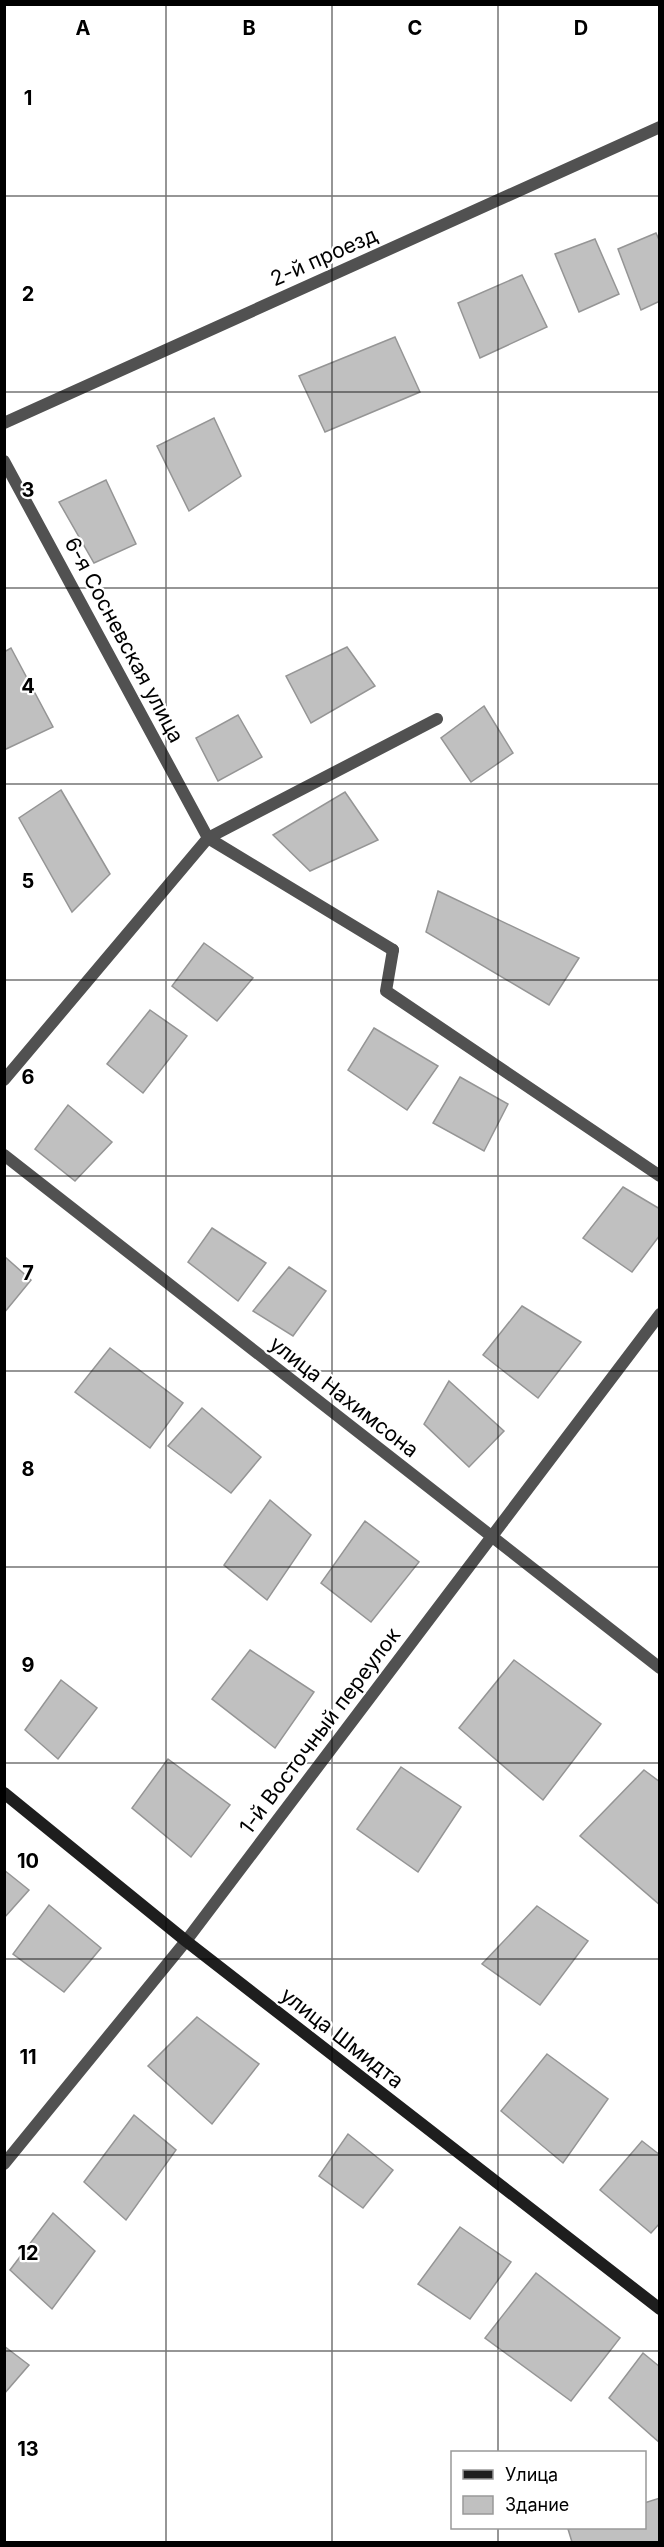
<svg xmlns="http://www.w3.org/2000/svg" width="664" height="2547" font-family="Inter,sans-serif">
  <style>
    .building { fill: #c0c0c0; stroke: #959595; stroke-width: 1.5 }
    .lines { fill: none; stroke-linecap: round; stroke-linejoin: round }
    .pedestrian { stroke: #515151; stroke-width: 12 }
    .minor { stroke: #515151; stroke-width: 12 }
    .secondary { stroke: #1e1e1e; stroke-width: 12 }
    .grid { fill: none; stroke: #000; stroke-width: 1.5; stroke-opacity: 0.55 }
    .labels { text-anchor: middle; stroke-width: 4.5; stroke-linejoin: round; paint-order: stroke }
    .street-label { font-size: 21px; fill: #000; stroke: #fff }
    .grid-label { font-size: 20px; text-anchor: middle; font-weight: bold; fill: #000; stroke: #fff; stroke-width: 4.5; stroke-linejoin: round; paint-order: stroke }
  </style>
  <rect width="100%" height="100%" fill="#fff"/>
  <g class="building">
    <polygon points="656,233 660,242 660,301 641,310 618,249"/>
    <polygon points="595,239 619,294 579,312 555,254"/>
    <polygon points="522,275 547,327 480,358 458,303"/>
    <polygon points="395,337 420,392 325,432 299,376"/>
    <polygon points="214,418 241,476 189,511 157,446"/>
    <polygon points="106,480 136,544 94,563 59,502"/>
    <polygon points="347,647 375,686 311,723 286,676"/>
    <polygon points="11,648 53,727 4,750 4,652"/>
    <polygon points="484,706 513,753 471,782 441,738"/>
    <polygon points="238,715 262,757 218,781 196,738"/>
    <polygon points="61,790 110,874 72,912 19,818"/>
    <polygon points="345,792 378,840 310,871 273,835"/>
    <polygon points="438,891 579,958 549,1005 426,932"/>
    <polygon points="204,943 253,978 217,1021 172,986"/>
    <polygon points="150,1010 187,1036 143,1093 107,1064"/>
    <polygon points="374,1028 438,1066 407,1110 348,1070"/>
    <polygon points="460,1077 508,1104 484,1151 433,1123"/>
    <polygon points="68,1105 112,1142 75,1181 35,1149"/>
    <polygon points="623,1187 660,1209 660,1235 632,1272 583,1238"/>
    <polygon points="212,1228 266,1263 238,1301 188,1262"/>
    <polygon points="4,1256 31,1280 4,1313"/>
    <polygon points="289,1267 326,1291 293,1336 253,1311"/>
    <polygon points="522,1306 581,1342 538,1398 483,1355"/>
    <polygon points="110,1348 183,1403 150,1448 75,1392"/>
    <polygon points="449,1381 504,1431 469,1467 424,1424"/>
    <polygon points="202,1408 261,1457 231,1493 168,1446"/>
    <polygon points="270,1500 311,1535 267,1600 224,1565"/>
    <polygon points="365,1521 419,1562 371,1622 321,1583"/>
    <polygon points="250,1650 314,1692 275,1748 212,1699"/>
    <polygon points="514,1660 601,1724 543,1800 459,1728"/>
    <polygon points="61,1680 97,1708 58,1759 25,1730"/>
    <polygon points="168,1759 230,1805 191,1857 132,1808"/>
    <polygon points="401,1767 461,1807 418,1872 357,1829"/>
    <polygon points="644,1770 660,1782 660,1905 580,1836"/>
    <polygon points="4,1870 29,1890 4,1918"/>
    <polygon points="49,1905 101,1948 64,1992 13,1954"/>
    <polygon points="537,1906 588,1941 540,2005 482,1964"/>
    <polygon points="197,2017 259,2064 212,2124 148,2066"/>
    <polygon points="547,2054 608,2099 563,2163 501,2111"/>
    <polygon points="134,2115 176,2150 126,2220 84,2182"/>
    <polygon points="348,2134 393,2170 363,2208 319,2176"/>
    <polygon points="642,2141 660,2155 660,2223 651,2233 600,2190"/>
    <polygon points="53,2213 95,2251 52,2309 10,2270"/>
    <polygon points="460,2227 511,2262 470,2319 418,2284"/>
    <polygon points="536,2273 620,2338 571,2401 485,2338"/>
    <polygon points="4,2346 29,2365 4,2394"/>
    <polygon points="643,2353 660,2367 660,2443 609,2398"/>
    <polygon points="660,2498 660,2542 572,2542 568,2529 572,2528 644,2528 644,2503"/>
  </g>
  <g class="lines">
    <polyline class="pedestrian" points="393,950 386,991 660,1176"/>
    <g class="minor">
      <polyline points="4,423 660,127"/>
      <polyline points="4,461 208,838"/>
      <polyline points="208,838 393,950"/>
      <polyline points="4,1080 208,838 437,719"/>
      <polyline points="4,1155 660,1668"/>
      <polyline points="4,2164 186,1941 660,1314"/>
    </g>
    <polyline class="secondary" points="4,1793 186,1941 660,2309"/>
  </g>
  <path class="grid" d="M166,4V2542M332,4V2542M498,4V2452M4,196H660M4,392H660M4,588H660M4,784H660M4,980H660M4,1176H660M4,1371H660M4,1567H660M4,1763H660M4,1959H660M4,2155H660M4,2351H660M498,2528V2542"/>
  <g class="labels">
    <g class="street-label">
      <text transform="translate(324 257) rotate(-24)" y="7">2-й проезд</text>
      <text transform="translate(124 640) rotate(62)" y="7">6-я Сосневская улица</text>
      <text transform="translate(344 1397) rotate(38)" y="7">улица Нахимсона</text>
      <text transform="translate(320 1731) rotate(-53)" y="7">1-й Восточный переулок</text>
      <text transform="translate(342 2038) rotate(38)" y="7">улица Шмидта</text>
    </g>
  </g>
  <g class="grid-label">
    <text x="83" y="35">A</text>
    <text x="249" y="35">B</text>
    <text x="415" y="35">C</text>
    <text x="581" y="35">D</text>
    <text x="28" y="105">1</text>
    <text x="28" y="301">2</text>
    <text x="28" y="497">3</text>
    <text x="28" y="693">4</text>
    <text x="28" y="888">5</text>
    <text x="28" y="1084">6</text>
    <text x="28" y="1280">7</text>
    <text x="28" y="1476">8</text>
    <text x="28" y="1672">9</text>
    <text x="28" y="1868">10</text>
    <text x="28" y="2064">11</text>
    <text x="28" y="2260">12</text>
    <text x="28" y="2456">13</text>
  </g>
  <rect width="664" height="2547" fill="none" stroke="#000000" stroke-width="12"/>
  <rect x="451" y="2451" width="195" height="78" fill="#ffffff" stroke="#999999" stroke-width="1.5"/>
  <rect x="463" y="2470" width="30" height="9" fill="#1e1e1e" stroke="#999999" stroke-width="1.5"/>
  <text x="505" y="2481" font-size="18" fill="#000000">Улица</text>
  <rect x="463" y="2496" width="30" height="18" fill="#c0c0c0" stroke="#999999" stroke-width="1.5"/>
  <text x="505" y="2511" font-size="18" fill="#000000">Здание</text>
</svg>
